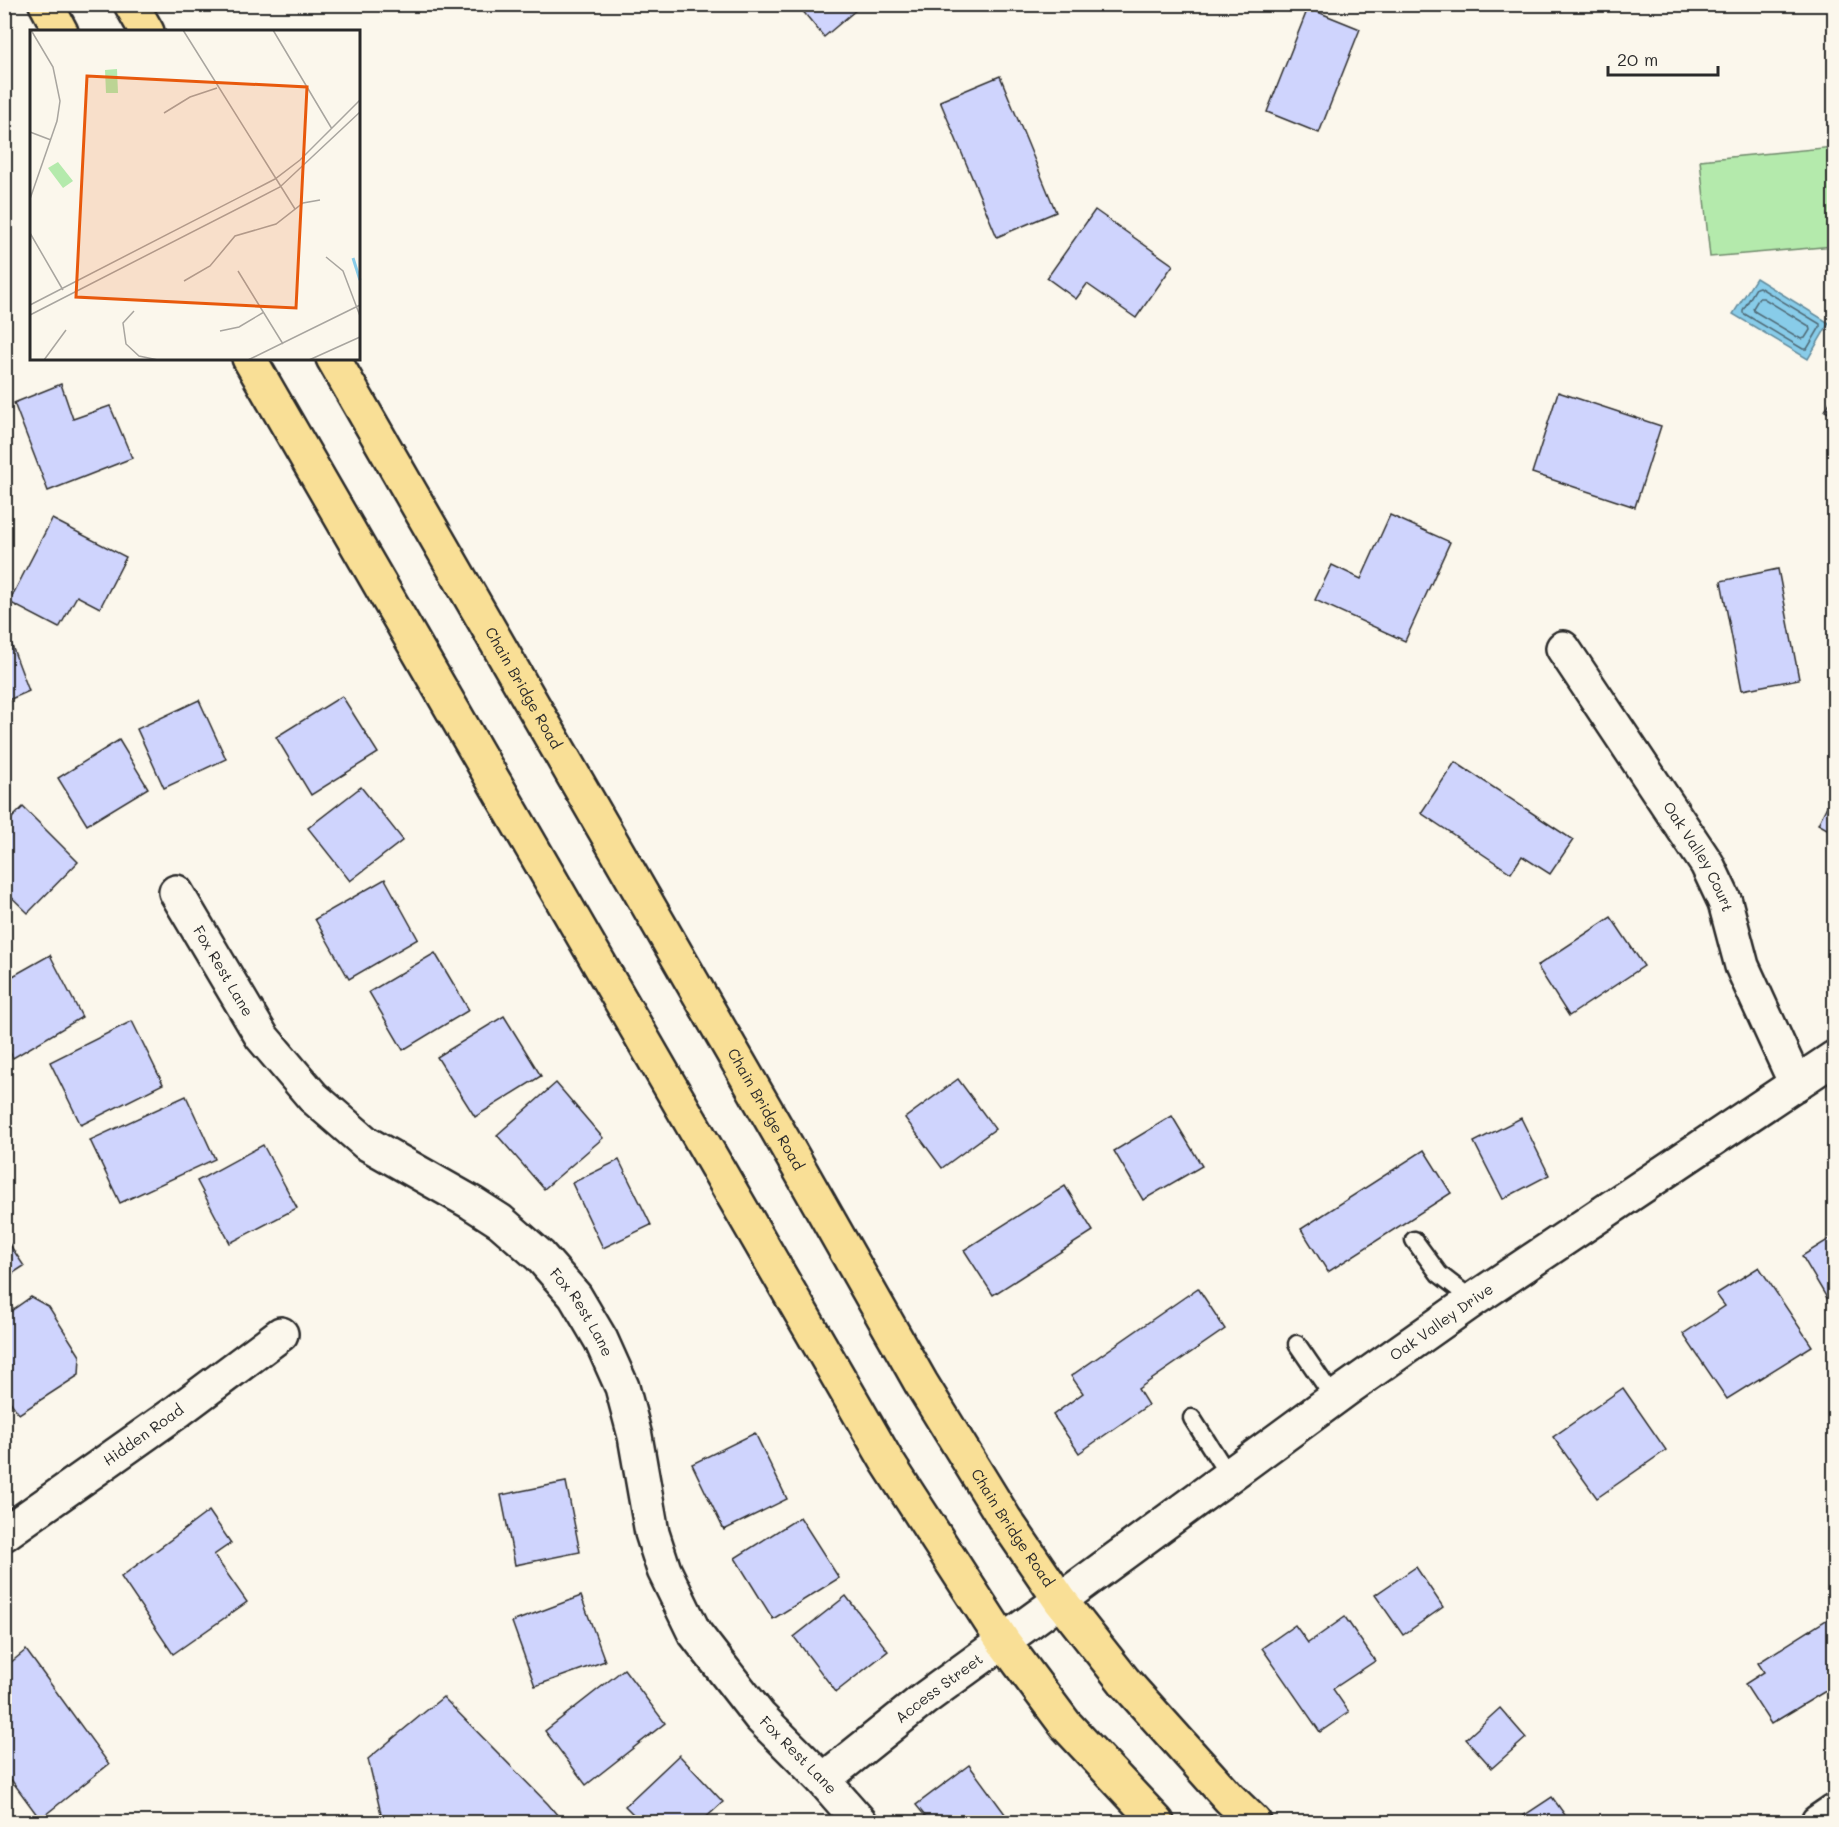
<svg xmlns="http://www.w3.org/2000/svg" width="1839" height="1827" font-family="Mali,sans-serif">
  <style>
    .green { fill: #b4eaac; stroke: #708a6c; stroke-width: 1.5 }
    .water { fill: #88cce9; stroke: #638c9d; stroke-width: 1.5 }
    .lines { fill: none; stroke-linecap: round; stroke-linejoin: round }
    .shore { stroke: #506b77; stroke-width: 1.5 }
    .building { fill: #cfd4fd; stroke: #2b2b2b; stroke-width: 1.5 }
    .lane-casing { stroke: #2b2b2b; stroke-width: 21 }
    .street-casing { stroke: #2b2b2b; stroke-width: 38 }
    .secondary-casing { stroke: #2b2b2b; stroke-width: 38 }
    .primary-casing { stroke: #2b2b2b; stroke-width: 38 }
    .lane { stroke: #fbf7ec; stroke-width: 16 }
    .street { stroke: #fbf7ec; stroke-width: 33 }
    .secondary { stroke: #fbf7ec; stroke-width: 33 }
    .primary { stroke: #f9df96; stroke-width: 33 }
    .labels { text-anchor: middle; stroke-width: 4.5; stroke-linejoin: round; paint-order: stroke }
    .street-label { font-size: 15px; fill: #2b2b2b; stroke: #fbf7ec }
    .inset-river { fill: none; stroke: #88cce9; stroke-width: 3 }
    .inset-road { fill: none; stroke: #a8a59f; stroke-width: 1.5 }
    .view { fill: #e8590c; fill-opacity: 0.15; stroke: #e8590c; stroke-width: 3 }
    .inset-edge { fill: none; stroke: #2b2b2b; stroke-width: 3 }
  </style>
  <rect width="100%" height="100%" fill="#fbf7ec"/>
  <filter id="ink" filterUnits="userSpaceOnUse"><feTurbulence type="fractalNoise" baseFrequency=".0167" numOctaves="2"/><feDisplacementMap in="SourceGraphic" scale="12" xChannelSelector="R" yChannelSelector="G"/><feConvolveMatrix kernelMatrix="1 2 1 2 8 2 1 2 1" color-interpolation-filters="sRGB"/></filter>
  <g filter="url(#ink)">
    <polygon class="green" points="1834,147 1834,246 1710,257 1700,160"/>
    <polygon class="water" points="1756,278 1829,323 1808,359 1733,314"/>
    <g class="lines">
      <g class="shore">
        <polygon points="1759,287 1820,324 1820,327 1807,349 1803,349 1743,313 1743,310 1756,288"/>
        <polygon points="1759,298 1763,298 1809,326 1810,330 1805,338 1801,339 1754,311 1753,308"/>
      </g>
    </g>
    <g class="building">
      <polygon points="797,4 863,4 824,37"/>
      <polygon points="1308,8 1360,29 1319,133 1267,112"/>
      <polygon points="1000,76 1056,212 997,237 940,101"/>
      <polygon points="1095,210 1173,265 1136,318 1087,284 1076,299 1047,278"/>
      <polygon points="61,384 73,419 110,406 132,458 48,491 14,403"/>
      <polygon points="1558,392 1661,426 1635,507 1532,473"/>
      <polygon points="1834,395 1834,416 1825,411"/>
      <polygon points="1390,515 1450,542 1405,641 1315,600 1332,565 1361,579"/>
      <polygon points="52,519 126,557 100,608 77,596 59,628 9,602"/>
      <polygon points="1778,569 1799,679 1742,690 1721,581"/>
      <polygon points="9,638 29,691 4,702 4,640"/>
      <polygon points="342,696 378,753 311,795 276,737"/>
      <polygon points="199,700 226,759 164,788 137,729"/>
      <polygon points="119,740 148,788 87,825 58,778"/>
      <polygon points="1455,762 1573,840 1550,874 1522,856 1511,873 1421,813"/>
      <polygon points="361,787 403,840 350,881 308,828"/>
      <polygon points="1834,792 1834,833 1818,824"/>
      <polygon points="23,807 78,862 28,913 4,890 4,826"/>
      <polygon points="385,879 418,939 349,979 315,919"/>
      <polygon points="1611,917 1644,966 1569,1016 1537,966"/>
      <polygon points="435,953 469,1010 403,1050 369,992"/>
      <polygon points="50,955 82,1017 13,1058 4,1042 4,981"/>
      <polygon points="504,1016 541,1076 475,1117 437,1057"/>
      <polygon points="132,1021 163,1084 81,1125 50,1062"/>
      <polygon points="958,1079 995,1129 942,1168 905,1118"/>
      <polygon points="556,1083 603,1138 544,1189 497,1135"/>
      <polygon points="186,1096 215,1159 120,1203 90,1140"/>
      <polygon points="1172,1116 1202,1166 1143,1200 1114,1151"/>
      <polygon points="1521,1118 1549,1175 1503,1199 1474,1142"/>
      <polygon points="263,1145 297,1208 230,1243 197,1181"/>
      <polygon points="1424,1150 1451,1193 1328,1272 1301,1229"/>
      <polygon points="619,1160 651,1225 603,1248 572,1183"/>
      <polygon points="1065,1186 1093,1231 993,1295 964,1250"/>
      <polygon points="4,1236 24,1266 4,1279"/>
      <polygon points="1834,1236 1834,1310 1802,1256"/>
      <polygon points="1759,1267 1812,1346 1727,1399 1683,1334 1725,1306 1716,1294"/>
      <polygon points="1198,1288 1225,1329 1138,1389 1148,1405 1079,1453 1053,1415 1083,1393 1071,1376"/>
      <polygon points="31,1297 49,1307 80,1356 79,1375 19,1414 4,1393 4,1316"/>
      <polygon points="1623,1388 1666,1450 1597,1498 1553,1437"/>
      <polygon points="755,1433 787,1499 724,1530 692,1464"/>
      <polygon points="566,1482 580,1552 515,1565 501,1495"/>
      <polygon points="209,1511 231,1543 214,1555 247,1602 173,1654 121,1577"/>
      <polygon points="800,1517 839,1578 773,1619 735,1558"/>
      <polygon points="1416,1567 1443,1607 1403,1635 1375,1595"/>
      <polygon points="581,1596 605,1661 535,1686 512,1622"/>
      <polygon points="846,1596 888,1651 836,1692 794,1637"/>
      <polygon points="1834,1615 1834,1686 1771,1724 1745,1684 1764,1672 1758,1663"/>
      <polygon points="1345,1617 1375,1661 1333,1689 1349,1712 1320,1732 1262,1648 1295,1625 1308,1643"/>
      <polygon points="26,1650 109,1764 40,1819 4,1770 4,1668"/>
      <polygon points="624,1669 665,1723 586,1785 545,1731"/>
      <polygon points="443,1697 548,1804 563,1822 383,1822 368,1759"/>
      <polygon points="1500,1708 1526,1738 1492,1768 1466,1739"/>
      <polygon points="679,1755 723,1802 701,1822 641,1822 625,1806"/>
      <polygon points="969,1765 1011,1822 930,1822 916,1805"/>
      <polygon points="1552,1797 1570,1822 1514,1822"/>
    </g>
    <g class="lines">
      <g class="lane-casing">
        <g id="lane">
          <polyline points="1414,1240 1439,1274 1473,1300"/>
          <polyline points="1297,1344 1334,1398"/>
          <polyline points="1192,1418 1229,1476"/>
        </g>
      </g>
      <g class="street-casing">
        <g id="street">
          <path id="s1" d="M1563,648L1707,864L1725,902L1742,966L1796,1084"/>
          <path id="s2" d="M176,892L262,1037L313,1097L366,1143L472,1203L500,1221L540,1256L575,1296L601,1340L622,1387L635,1436L652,1533L664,1570L694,1632L760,1717L823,1780L860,1822"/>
          <path id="s3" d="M4,1534L178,1411L281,1334"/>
          <path id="s4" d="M823,1780L924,1699L1060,1600"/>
          <polyline points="1818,1822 1834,1811"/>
        </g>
      </g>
      <g class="secondary-casing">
        <g id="secondary">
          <path id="s5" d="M1060,1600L1347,1389L1473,1300L1834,1058"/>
        </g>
      </g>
      <g class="primary-casing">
        <g id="primary">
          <polyline points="46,4 61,32"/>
          <polyline points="131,4 147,32"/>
          <polyline points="249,358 888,1463 1003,1641 1065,1724 1157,1822"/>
          <path id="s6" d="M333,358L782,1138L921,1383L1004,1518L1060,1600L1124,1681L1229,1798L1254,1822"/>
        </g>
      </g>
      <use href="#lane" class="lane"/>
      <use href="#street" class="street"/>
      <use href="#secondary" class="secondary"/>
      <use href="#primary" class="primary"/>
    </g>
  </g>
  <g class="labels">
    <g class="street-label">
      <text dy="5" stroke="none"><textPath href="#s6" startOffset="381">Chain Bridge Road</textPath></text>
      <text dy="5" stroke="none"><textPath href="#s1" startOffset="249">Oak Valley Court</textPath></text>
      <text dy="5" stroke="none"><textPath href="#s2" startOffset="92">Fox Rest Lane</textPath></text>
      <text dy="5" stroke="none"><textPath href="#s6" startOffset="867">Chain Bridge Road</textPath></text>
      <text dy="5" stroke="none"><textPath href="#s2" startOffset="596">Fox Rest Lane</textPath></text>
      <text dy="5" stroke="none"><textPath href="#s5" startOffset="472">Oak Valley Drive</textPath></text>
      <text dy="5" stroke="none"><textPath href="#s3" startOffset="171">Hidden Road</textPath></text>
      <text dy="5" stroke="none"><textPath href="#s6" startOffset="1353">Chain Bridge Road</textPath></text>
      <text dy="5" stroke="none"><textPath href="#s4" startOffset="148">Access Street</textPath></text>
      <text dy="5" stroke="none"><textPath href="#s2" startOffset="1100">Fox Rest Lane</textPath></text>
    </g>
  </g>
  <g transform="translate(30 30)">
    <rect width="330" height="330" fill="#fbf7ec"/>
    <path d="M87,39L88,63H76L75,40ZM28,132L43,151L33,158L18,138Z" fill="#b4eaac"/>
    <path class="inset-river" d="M323,228L330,250"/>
    <path class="inset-road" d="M153,0L265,179M243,0L302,99M134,83L160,67L187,58M0,102L21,110M0,169L27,91L30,71L23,37L1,0M0,203L33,260M296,227L313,241L330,286M208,241L253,314M154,251L180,236L205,206L246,194L273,173L290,170M0,275L245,149L270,130L330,70M104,281L93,293L96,314L109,326L128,330M0,285L250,157L330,82M190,301L209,297L234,282M14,330L36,300M218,330L330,275M279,330L330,307"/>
    <path class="view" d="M57,46L277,57L266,278L46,267Z"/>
    <rect width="330" height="330" class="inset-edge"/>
  </g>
  <rect width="1839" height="1827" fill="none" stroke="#fbf7ec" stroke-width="24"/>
  <rect x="12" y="12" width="1815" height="1803" fill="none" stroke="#2b2b2b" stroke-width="2" filter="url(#ink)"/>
  <path d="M1608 66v9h110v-9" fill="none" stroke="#2b2b2b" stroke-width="3"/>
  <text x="1617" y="66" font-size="18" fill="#2b2b2b" stroke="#fbf7ec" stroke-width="4.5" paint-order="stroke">20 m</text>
</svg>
